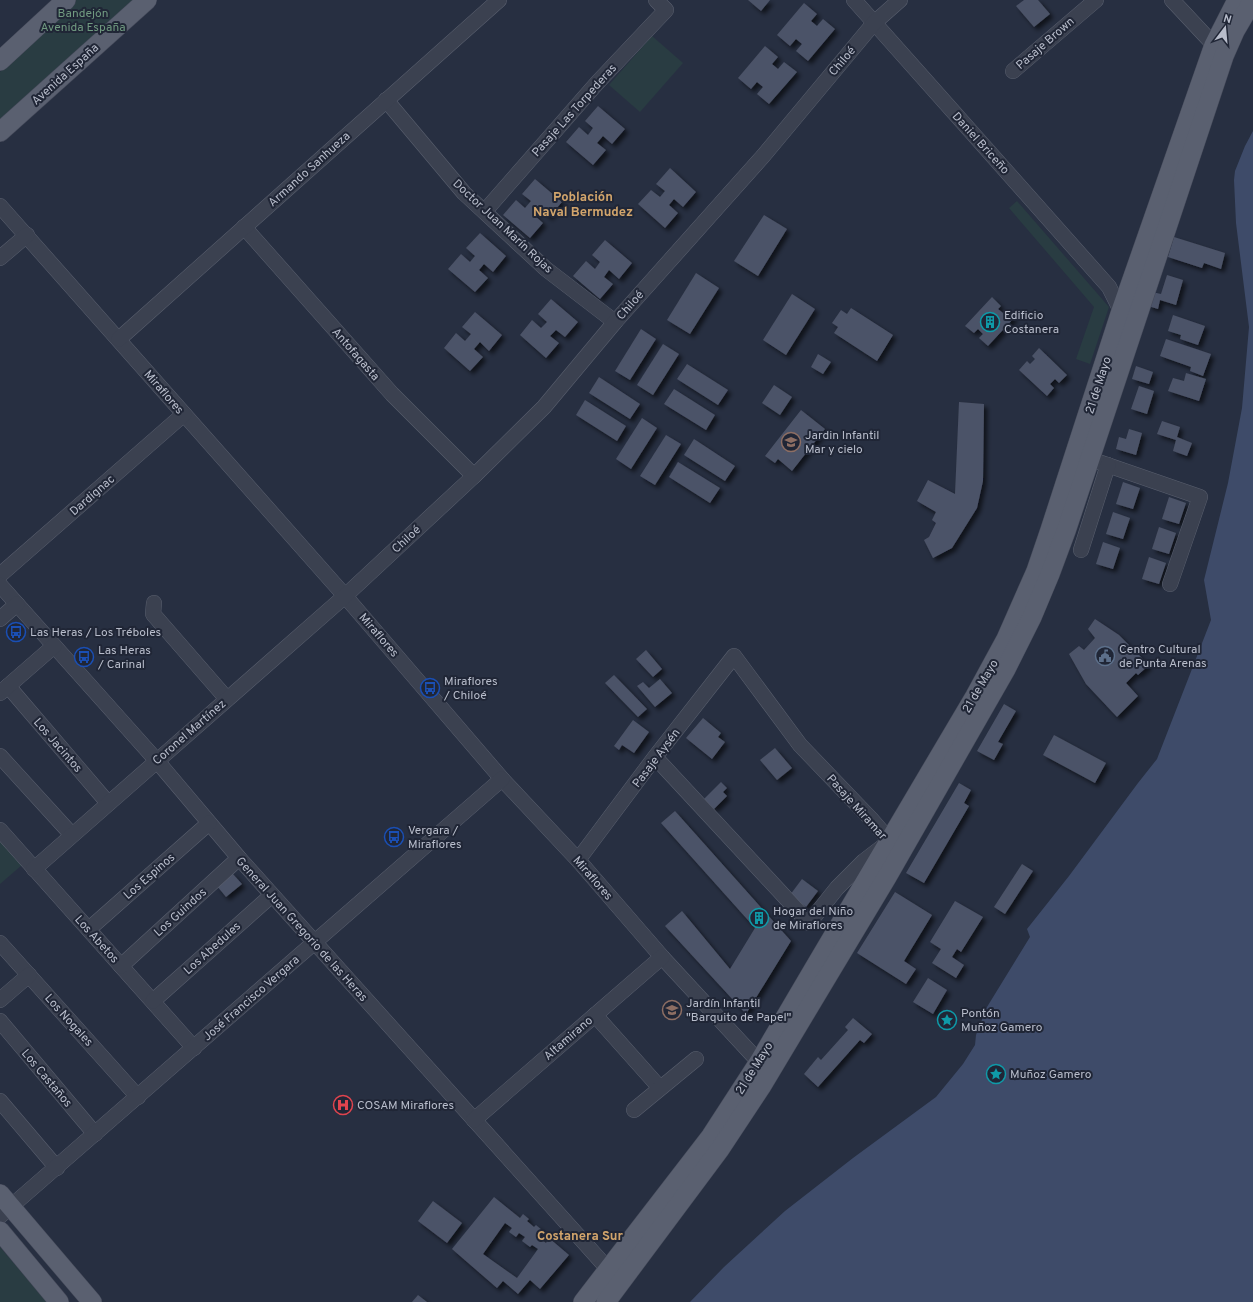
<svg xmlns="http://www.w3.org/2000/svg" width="1253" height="1302" font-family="Overpass,sans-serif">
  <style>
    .green { fill: #293c42 }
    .water { fill: #3e4b69 }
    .building { fill: #4c5367; fill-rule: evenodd; filter: url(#shadow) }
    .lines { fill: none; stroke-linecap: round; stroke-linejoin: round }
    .minor-casing { stroke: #595f6e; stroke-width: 16 }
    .major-casing { stroke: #454a5a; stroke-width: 20 }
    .minor { stroke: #3b4150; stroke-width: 15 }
    .major { stroke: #5a6070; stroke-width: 19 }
    .labels { text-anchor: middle; stroke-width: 4; stroke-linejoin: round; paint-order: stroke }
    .park-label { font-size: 12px; fill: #709a80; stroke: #202636 }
    .street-label { font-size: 12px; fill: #b8bdcb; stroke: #202636 }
    .poi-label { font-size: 12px; fill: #b8bdcb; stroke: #202636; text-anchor: start }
    .neighbourhood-label { font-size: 13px; font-weight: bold; fill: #d2a56c; stroke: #202636 }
  </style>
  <defs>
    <filter id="shadow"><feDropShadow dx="3.5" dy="3.5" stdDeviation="2" flood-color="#0009"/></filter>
  </defs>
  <rect width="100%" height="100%" fill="#272f41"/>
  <g class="green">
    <polygon points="75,0 133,0 0,119 0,72"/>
    <polygon points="652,36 683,63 640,112 609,85"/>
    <polygon points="1017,201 1109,307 1090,364 1076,359 1094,307 1009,208"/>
    <polygon points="0,840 22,865 0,884"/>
    <polygon points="0,1247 47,1302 0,1302"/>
  </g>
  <polygon class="water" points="1253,131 1253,1302 690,1302 724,1267 785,1211 853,1158 936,1097 963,1064 975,1045 976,1035 987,1007 1030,937 1027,929 1069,876 1138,783 1157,759 1211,620 1204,580 1228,483 1242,408 1249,327 1236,223 1234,180 1235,171 1245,146"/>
  <g class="building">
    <polygon points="748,0 770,0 761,11"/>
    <polygon points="1024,0 1038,0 1050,14 1034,27 1016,6"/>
    <polygon points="804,3 817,14 811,21 817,26 823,19 835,29 808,61 796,51 802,44 796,39 790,46 777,35"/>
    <polygon points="765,46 778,57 772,64 778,69 784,62 797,72 769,104 757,94 763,87 757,82 751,89 738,78"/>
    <polygon points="598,106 625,129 612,144 603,136 597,143 606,150 593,165 566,142 579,127 588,135 593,128 585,121"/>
    <polygon points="670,168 696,192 683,207 674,199 669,205 678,213 665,228 638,204 651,190 660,197 665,191 656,184"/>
    <polygon points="535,179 562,202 549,217 540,209 534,215 543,223 530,238 503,215 516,200 525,208 531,201 522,194"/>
    <polygon points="764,215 787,229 758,276 734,261"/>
    <polygon points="480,233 506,256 493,272 484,264 479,270 488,278 475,292 448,269 461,254 470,262 475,256 466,248"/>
    <polygon points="1174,237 1225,253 1221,269 1204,263 1202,268 1168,257"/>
    <polygon points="605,240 632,263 619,279 609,270 604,277 613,284 600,299 573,276 586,261 595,269 600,262 592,255"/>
    <polygon points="696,273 719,288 690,334 667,320"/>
    <polygon points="1167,275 1183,280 1176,305 1160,300 1158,309 1148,306 1152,292 1161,294"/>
    <polygon points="792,294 815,309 786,355 763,340"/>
    <polygon points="992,297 1001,306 998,309 1003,313 1006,310 1014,318 988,346 979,338 983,334 978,329 974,333 965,326"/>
    <polygon points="551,299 578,322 565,337 556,330 550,336 559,343 546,358 520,335 532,320 541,328 547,322 538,314"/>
    <polygon points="851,308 893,335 877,361 834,333 838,327 832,323 841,310 847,314"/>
    <polygon points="475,312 502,335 489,351 480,342 474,349 483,357 470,371 444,348 456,333 465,341 471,334 462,327"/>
    <polygon points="1173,315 1205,326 1198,345 1180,339 1181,335 1168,331"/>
    <polygon points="641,329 656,339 630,380 615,371"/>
    <polygon points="1166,339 1211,354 1203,376 1190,371 1191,367 1160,356"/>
    <polygon points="663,344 679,354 653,395 637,385"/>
    <polygon points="1039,348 1067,375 1059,383 1055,379 1050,384 1054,388 1047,396 1019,370 1027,361 1030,364 1035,359 1032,356"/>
    <polygon points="818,354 831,362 823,374 811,367"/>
    <polygon points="687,364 728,390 718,405 677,379"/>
    <polygon points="1136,366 1153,372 1149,384 1132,379"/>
    <polygon points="1186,373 1206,379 1199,401 1168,391 1173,378 1184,381"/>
    <polygon points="599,377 640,404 630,419 589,393"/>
    <polygon points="774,385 792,397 780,415 762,403"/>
    <polygon points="1139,386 1154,391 1147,414 1131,409"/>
    <polygon points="674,389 715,415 706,430 664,404"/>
    <polygon points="585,400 626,426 617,441 576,415"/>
    <polygon points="959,402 984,404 983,481 977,508 952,548 933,558 924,540 929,537 936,523 932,520 936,512 917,501 928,480 955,494"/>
    <polygon points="801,410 825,429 792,471 778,459 775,463 765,456"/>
    <polygon points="642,418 657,428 631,469 616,459"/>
    <polygon points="1162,421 1180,427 1177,437 1192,443 1187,456 1173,451 1176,440 1157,434"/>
    <polygon points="1129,429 1142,433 1136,455 1116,449 1119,437 1126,439"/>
    <polygon points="666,435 681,444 655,485 640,476"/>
    <polygon points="694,439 735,466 725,481 684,455"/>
    <polygon points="678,462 720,488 710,503 669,477"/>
    <polygon points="1123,482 1140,488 1133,509 1116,504"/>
    <polygon points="1169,497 1186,503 1179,524 1162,519"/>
    <polygon points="1113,512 1130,518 1123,539 1106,534"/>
    <polygon points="1159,527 1176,533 1169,554 1152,549"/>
    <polygon points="1103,542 1120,548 1113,569 1096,564"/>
    <polygon points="1149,557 1166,563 1159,584 1142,579"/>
    <polygon points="1095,619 1119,635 1149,665 1138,675 1136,673 1126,683 1138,696 1117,717 1086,684 1069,654 1079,646 1084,650 1095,638 1088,629"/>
    <polygon points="646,650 662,669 653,677 636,659"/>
    <polygon points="614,675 647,709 638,717 605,683"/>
    <polygon points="660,679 672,693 655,707 637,686 643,682 649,688"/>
    <polygon points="1004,704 1016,711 998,742 1003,744 994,760 977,751"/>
    <polygon points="703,718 721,733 718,737 725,742 712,759 686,738"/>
    <polygon points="633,720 649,732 634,753 622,745 619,750 614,746"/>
    <polygon points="1054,735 1106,763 1095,783 1043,755"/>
    <polygon points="775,748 792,768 777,780 760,760"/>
    <polygon points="721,782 727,788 723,792 727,796 714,809 704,799"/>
    <polygon points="959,783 971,790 964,803 969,806 924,883 906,873"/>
    <polygon points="675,811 791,941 746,1014 665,926 682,911 730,969 755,928 661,823"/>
    <polygon points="1022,864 1033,871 1005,914 994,907"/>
    <polygon points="232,873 242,884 226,897 217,886"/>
    <polygon points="802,879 818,891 806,907 790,895"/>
    <polygon points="895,892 932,915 904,961 916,969 906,984 857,953"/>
    <polygon points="955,901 983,917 961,952 957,949 952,957 964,965 956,978 932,963 941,949 930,942"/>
    <polygon points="928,978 947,990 933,1014 913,1002"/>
    <polygon points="853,1018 872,1034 864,1043 860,1040 818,1087 804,1074 818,1057 821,1060 848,1030 845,1027"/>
    <path d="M494,1197L520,1218L523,1214L529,1219L527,1221L534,1227L536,1225L543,1231L538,1237L546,1243L549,1238L569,1255L540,1289L530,1280L518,1294L503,1281L497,1288L452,1249ZM505,1223L512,1228L509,1232L516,1237L519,1233L525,1237L522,1241L530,1247L532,1245L538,1249L517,1278L483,1254Z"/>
    <polygon points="433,1201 462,1223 447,1243 418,1221"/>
    <polygon points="418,1295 427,1302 412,1302"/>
  </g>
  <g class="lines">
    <g class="minor-casing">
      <g id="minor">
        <polyline points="854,0 1109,287 1121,311"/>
        <polyline points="1172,0 1214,45"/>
        <polyline points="1013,71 1096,0"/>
        <polyline points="386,100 464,193 546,269 615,322"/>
        <polyline points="0,206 345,596 502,779 578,860 662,957 759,1062"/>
        <polyline points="485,211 597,83 666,10 656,0"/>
        <polyline points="244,227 392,394 474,476"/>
        <polyline points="0,258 27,235"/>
        <polyline points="119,339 499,0"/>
        <polyline points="1090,459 1200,497 1170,584"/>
        <polyline points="1081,550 1108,465"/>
        <polyline points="0,575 184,414"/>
        <polyline points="0,585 157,761 239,858 608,1269"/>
        <polyline points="154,603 153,614 227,699"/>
        <polyline points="0,619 17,604"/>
        <polyline points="8,686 108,803"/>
        <polyline points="0,693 54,646"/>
        <polyline points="0,756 72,835"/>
        <polyline points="0,830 194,1048"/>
        <polyline points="578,860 655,757 734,656 800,745 871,819 890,841 864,861 837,888 809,923 655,757"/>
        <polyline points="34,869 157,761 345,596 474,476 544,407 615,322 764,155 874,23 900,0"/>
        <polyline points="89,929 209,823"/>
        <polyline points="0,943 138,1097"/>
        <polyline points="121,966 239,858"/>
        <polyline points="0,1000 29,975"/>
        <polyline points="153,1001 272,895"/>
        <polyline points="595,1015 660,1088"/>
        <polyline points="0,1021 95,1134"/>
        <polyline points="0,1101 57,1168"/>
        <polyline points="634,1110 696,1059"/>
        <polyline points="474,1120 662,957"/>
        <polyline points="0,1216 502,779"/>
      </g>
    </g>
    <g class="major-casing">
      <g id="major">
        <polyline points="0,61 66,0"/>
        <polyline points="0,132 147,0"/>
        <polyline points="0,1194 92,1302"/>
        <polyline points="0,1231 59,1302"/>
        <polyline points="583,1302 711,1136 759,1062 813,970 975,696 1006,639 1036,571 1050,530 1121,311 1214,45 1237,0"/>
        <polyline points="606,1302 720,1149 761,1087 887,877 1006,669 1032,617 1050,574 1066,531 1224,56 1235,31 1253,0"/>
      </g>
    </g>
    <use href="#minor" class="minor"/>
    <use href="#major" class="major"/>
  </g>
  <defs>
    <g id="building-ring" transform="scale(1)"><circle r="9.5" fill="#202636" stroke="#0f9aa8" stroke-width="1.5"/><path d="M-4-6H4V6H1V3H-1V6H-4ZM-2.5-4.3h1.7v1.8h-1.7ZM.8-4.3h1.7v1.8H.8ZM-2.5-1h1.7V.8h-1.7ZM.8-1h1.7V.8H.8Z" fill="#0f9aa8"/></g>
    <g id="school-ring" transform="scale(1)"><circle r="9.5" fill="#202636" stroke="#8d6e63" stroke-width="1.5"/><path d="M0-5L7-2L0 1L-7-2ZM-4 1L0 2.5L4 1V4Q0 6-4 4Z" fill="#8d6e63"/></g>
    <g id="bus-ring" transform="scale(1)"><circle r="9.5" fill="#202636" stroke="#1a4fb4" stroke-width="1.5"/><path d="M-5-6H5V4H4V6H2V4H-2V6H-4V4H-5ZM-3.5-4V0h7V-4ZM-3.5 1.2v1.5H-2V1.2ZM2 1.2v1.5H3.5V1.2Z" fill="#1a4fb4"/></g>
    <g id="civic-ring" transform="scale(1)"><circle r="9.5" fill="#202636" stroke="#5c6f8a" stroke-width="1.5"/><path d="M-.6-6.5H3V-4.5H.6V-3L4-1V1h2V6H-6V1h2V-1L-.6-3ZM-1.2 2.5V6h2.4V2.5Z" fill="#5c6f8a"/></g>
    <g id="sight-ring" transform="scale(1)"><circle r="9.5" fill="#202636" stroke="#0f9aa8" stroke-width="1.5"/><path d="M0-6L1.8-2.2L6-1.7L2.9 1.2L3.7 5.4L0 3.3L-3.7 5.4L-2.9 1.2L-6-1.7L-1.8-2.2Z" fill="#0f9aa8"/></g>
    <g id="hospital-ring" transform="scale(1)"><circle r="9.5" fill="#202636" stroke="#e0444e" stroke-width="1.5"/><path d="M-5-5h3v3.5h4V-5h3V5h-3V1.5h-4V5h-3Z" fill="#e0444e"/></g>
  </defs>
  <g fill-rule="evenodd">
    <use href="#building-ring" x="990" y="322"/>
    <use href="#school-ring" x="791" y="442"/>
    <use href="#bus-ring" x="16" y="632"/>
    <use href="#civic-ring" x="1105" y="656"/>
    <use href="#bus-ring" x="84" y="657"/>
    <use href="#bus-ring" x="430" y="688"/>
    <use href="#bus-ring" x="394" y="837"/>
    <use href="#building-ring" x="759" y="918"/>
    <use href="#school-ring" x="672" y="1010"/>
    <use href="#sight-ring" x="947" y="1020"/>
    <use href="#sight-ring" x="996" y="1074"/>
    <use href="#hospital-ring" x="343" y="1105"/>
  </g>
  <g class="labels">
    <g class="park-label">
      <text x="83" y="17">Bandejón<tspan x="83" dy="14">Avenida España</tspan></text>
    </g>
    <g class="street-label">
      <text transform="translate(1045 43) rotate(-41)" y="4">Pasaje Brown</text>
      <text transform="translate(842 61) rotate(-50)" y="4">Chiloé</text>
      <text transform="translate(65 74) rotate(-42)" y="4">Avenida España</text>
      <text transform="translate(574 110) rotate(-48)" y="4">Pasaje Las Torpederas</text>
      <text transform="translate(981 143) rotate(48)" y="4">Daniel Briceño</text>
      <text transform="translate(309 169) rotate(-42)" y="4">Armando Sanhueza</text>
      <text transform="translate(503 226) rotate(43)" y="4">Doctor Juan Marín Rojas</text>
      <text transform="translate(630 305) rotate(-49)" y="4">Chiloé</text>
      <text transform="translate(356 354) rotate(49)" y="4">Antofagasta</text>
      <text transform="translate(1098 385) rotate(-72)" y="4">21 de Mayo</text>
      <text transform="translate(164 392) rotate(49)" y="4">Miraflores</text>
      <text transform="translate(92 495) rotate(-41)" y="4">Dardignac</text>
      <text transform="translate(406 539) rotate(-43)" y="4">Chiloé</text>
      <text transform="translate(379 635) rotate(49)" y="4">Miraflores</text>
      <text transform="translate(980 686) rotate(-60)" y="4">21 de Mayo</text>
      <text transform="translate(189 732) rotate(-41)" y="4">Coronel Martínez</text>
      <text transform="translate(58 745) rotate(49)" y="4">Los Jacintos</text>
      <text transform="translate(656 758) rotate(-53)" y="4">Pasaje Aysén</text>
      <text transform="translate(857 807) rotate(48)" y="4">Pasaje Miramar</text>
      <text transform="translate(149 876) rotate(-41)" y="4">Los Espinos</text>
      <text transform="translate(593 878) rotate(49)" y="4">Miraflores</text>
      <text transform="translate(180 912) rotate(-42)" y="4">Los Guindos</text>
      <text transform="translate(302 929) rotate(48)" y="4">General Juan Gregorio de las Heras</text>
      <text transform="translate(97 939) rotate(48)" y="4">Los Abetos</text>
      <text transform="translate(212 948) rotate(-42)" y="4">Los Abedules</text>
      <text transform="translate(251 998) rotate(-41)" y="4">José Francisco Vergara</text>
      <text transform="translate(69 1020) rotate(48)" y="4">Los Nogales</text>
      <text transform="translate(568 1038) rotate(-41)" y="4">Altamirano</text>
      <text transform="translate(754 1068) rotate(-58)" y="4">21 de Mayo</text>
      <text transform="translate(47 1078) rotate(50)" y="4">Los Castaños</text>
    </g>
    <g class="poi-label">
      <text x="1004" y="319">Edificio<tspan x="1004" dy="14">Costanera</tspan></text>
      <text x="805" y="439">Jardin Infantil<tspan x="805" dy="14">Mar y cielo</tspan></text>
      <text x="30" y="636">Las Heras / Los Tréboles</text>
      <text x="1119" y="653">Centro Cultural<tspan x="1119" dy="14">de Punta Arenas</tspan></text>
      <text x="98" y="654">Las Heras<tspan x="98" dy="14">/ Carinal</tspan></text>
      <text x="444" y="685">Miraflores<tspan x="444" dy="14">/ Chiloé</tspan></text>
      <text x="408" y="834">Vergara /<tspan x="408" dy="14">Miraflores</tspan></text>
      <text x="773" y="915">Hogar del Niño<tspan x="773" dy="14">de Miraflores</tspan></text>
      <text x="686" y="1007">Jardín Infantil<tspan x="686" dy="14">"Barquito de Papel"</tspan></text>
      <text x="961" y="1017">Pontón<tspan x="961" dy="14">Muñoz Gamero</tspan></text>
      <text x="1010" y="1078">Muñoz Gamero</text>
      <text x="357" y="1109">COSAM Miraflores</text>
    </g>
    <g class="neighbourhood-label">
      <text x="583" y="201">Población<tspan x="583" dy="15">Naval Bermudez</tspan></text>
      <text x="580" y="1240">Costanera Sur</text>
    </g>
  </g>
  <g transform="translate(1225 28) rotate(16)" stroke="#202636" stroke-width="3" paint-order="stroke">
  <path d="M0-3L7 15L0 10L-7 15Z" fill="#b8bdcb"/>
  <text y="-6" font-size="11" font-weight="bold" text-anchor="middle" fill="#b8bdcb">N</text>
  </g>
</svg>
